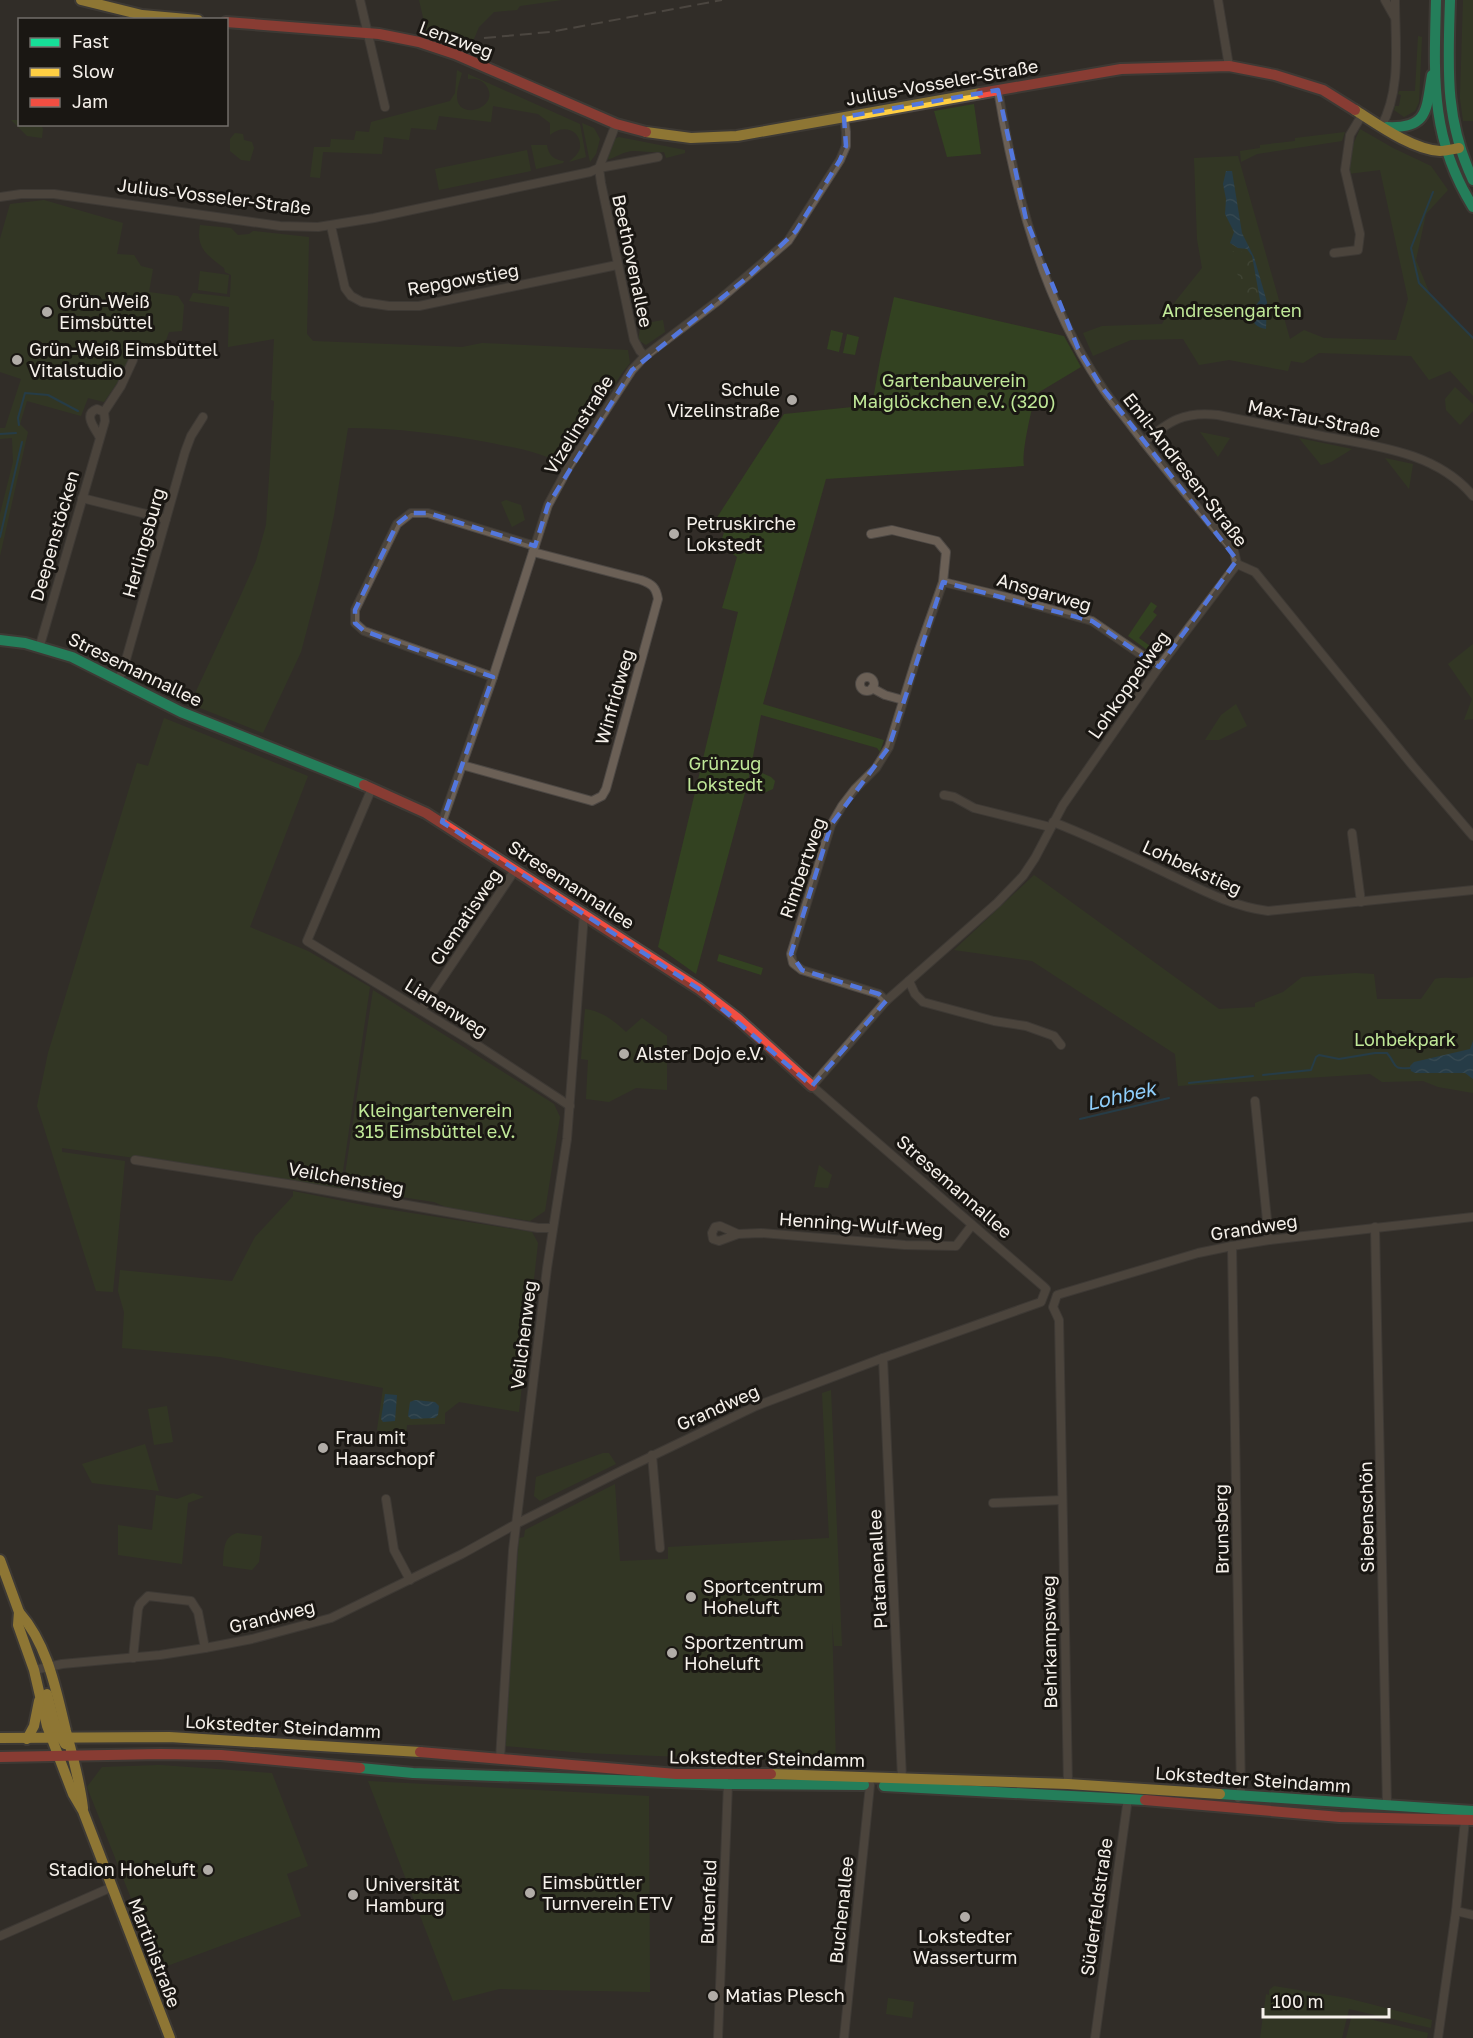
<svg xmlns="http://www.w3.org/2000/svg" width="1473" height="2038" font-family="'Golos Text',sans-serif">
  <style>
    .green { fill: #334221 }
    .forest { fill: url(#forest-crowns) }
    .water { fill: url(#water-waves) }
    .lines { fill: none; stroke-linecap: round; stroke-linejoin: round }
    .stream { stroke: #194e6d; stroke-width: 2 }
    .street-casing { stroke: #4d4844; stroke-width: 10 }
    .fast-casing { stroke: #4d4844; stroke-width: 14 }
    .slow-casing { stroke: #4d4844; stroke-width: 14 }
    .jam-casing { stroke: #4d4844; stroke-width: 14 }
    .street { stroke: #6b6056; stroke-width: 8 }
    .fast { stroke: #16e098; stroke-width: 10 }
    .slow { stroke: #ffcf43; stroke-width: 10 }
    .jam { stroke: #f24e42; stroke-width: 10 }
    .rail { stroke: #6b645e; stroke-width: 2; stroke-dasharray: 12 6; stroke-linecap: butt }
    .marked { fill: none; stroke: #5377dd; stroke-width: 4.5; stroke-dasharray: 12 8; stroke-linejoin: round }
    .poi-dot { fill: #b1aca7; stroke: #1a1713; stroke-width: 2 }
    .labels { text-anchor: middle; stroke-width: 6; stroke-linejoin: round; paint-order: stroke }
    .street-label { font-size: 18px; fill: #f6f1eb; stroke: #1a1713 }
    .poi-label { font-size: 18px; fill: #f6f1eb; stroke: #1a1713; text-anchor: start }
    .park-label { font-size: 18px; fill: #c0e898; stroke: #1a1713 }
    .water-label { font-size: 20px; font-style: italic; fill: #8fcefb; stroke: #1a1713 }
  </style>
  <defs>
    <pattern id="forest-crowns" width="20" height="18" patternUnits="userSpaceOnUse" patternTransform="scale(1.5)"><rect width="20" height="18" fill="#334221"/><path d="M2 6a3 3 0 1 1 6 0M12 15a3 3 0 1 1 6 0" fill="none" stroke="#515e41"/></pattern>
    <pattern id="water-waves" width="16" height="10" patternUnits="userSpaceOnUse" patternTransform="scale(1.5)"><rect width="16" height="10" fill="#194e6d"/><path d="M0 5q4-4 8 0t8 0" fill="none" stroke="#3b6882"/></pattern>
  </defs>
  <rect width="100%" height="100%" fill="#322d28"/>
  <g class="green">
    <polygon points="419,0 562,0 520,6 517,10 494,12 479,27 471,46 426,30"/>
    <polygon points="1463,0 1473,0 1473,121 1463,121 1460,98"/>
    <polygon points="1418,36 1422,37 1419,102 1415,111 1404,117 1394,110 1395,106 1399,106 1401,95 1398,94 1399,91 1415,91"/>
    <path d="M457,70L462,73C460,80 457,88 457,96C456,123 504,107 485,84C481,79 474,78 468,79V74L580,124L586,157L569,162C572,159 579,154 580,148C582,129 562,124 550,135V123L538,114L493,106L491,122L439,116L436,130L411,128L409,140L384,137L382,154L323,152L320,178L310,177L314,147H330L331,139L354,140L356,131L369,132L371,122L450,101L455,93Z"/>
    <polygon points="974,104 981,154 947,157 934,111"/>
    <polygon points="11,120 19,120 20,124 41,125 43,129 42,138 27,136"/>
    <polygon points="582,123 594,128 600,139 596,154 590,162"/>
    <polygon points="1360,129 1393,148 1431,166 1448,190 1426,214 1416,260 1430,294 1473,338 1473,396 1450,371 1429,380 1411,356 1319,353 1303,363 1291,361 1288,371 1229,360 1199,365 1183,339 1131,340 1093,356 1083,333 1102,326 1162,324 1174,303 1202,268 1197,239 1194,158 1238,156 1290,339 1304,330 1324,338 1396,340 1408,299 1380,170 1348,174 1351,149"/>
    <polygon points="1345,132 1342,141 1257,154 1241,162 1240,151 1260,148 1260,145 1295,141 1295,138"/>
    <polygon points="235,133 243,134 244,140 252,142 254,148 250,161 241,160 230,151 230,139"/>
    <path d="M619,137L685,150V153L666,158L664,152C654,153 644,151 634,151C623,151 616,158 606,160L614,139Z"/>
    <path d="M531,145H547C548,155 554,160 564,161L563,163L536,169Z"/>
    <polygon points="527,150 531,171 439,190 435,169"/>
    <polygon points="44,200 123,223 117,254 134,255 141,266 153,269 149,292 178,296 184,305 182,331 169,332 160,357 144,353 129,360 119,380 104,402 88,398 81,416 27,401 20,424 28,432 0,556 0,514 13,462 12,438 0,439 0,428 5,428 21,379 0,372 0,239 10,204"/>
    <path d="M200,225L231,228L238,235L249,234L253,231L309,237L307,334L313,341L462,347L482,343L628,350L630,363L622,373L563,465C539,451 519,449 492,443C444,434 397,428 348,428L334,515L320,580L301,652L263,733L190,704L240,597L256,561L266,525L274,401L271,400L274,339L228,347L229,307L189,301L193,293L230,297L231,275L225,272L224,268C206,254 196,248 200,225Z"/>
    <polygon points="200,271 229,275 227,294 198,290"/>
    <path d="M894,297L1064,336L1081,367L1036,394C1032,407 1021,453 1024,466L826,479L763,704L884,740L880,752L877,748L761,715L748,782L696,974L658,947L738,612L722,608L737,557L720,545L725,529L714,522L784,414L872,405L880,360Z"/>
    <polygon points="663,320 665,332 646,345 638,340 641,324"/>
    <polygon points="831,330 843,333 839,352 827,349"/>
    <polygon points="847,334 859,337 855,355 843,353"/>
    <polygon points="1455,387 1473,404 1473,411 1460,425 1446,410 1445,399"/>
    <polygon points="1200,432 1230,438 1218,457"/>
    <polygon points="1299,438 1352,449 1331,462 1321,465"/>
    <polygon points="1385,458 1413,464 1409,489"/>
    <polygon points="506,500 521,505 525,520 512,527 501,502"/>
    <polygon points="1151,602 1157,606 1153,612 1157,615 1139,638 1157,651 1150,652 1128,636"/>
    <polygon points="1473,644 1473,719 1464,720 1472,699 1448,664"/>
    <polygon points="1236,704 1247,726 1219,740 1205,740 1221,715"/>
    <polygon points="164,718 308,776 250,927 308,951 370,987 340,1191 245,1173 62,1148 62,1152 125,1161 113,1292 96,1291 37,1106 48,1053 137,763 148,766"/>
    <polygon points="762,773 771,777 775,781 773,789 764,793 756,789"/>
    <path d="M1034,875L1219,1009L1255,1007V1003L1283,992L1302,977L1355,973L1374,974L1377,999H1421L1435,979C1448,976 1461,980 1473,977V1093L1438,1087L1423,1081L1382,1082L1370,1074L1178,1086L1175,1054L1032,961L954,950Z"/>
    <polygon points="719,954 763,968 761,975 717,961"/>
    <polygon points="373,990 554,1104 560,1117 545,1211 530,1221 448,1208 434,1202 343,1188"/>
    <path d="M585,1009C602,1011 614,1021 626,1032L642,1018L667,1036V1090L636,1088L609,1102L586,1099L588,1060L581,1059Z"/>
    <polygon points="819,1165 832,1175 828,1188 814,1187"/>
    <polygon points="293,1191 373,1207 532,1232 538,1243 519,1412 459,1402 445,1413 445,1424 407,1425 406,1435 385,1434 377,1430 383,1388 220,1357 122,1348 124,1312 118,1291 120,1270 232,1281 255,1237 293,1196"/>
    <polygon points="831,1390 842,1646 834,1646 832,1621 836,1763 584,1753 504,1746 519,1538 524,1537 525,1530 615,1484 620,1561 668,1559 668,1547 829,1538 822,1393"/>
    <polygon points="167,1406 173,1442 154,1445 148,1409"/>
    <polygon points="145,1444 159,1491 92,1483 82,1464"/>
    <polygon points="603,1453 609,1453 616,1464 540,1501 534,1496 536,1477"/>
    <polygon points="193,1493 204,1497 188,1503 182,1564 118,1555 118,1525 152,1530 156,1495 177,1499"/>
    <path d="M237,1533L262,1536L259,1562L252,1570L223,1566C224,1553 222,1537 237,1533Z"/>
    <polygon points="160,1765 272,1773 308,1866 287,1874 301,1916 159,1969 87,1787 102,1767"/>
    <polygon points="368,1781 649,1796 650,1992 499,1989 453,2001"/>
    <polygon points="1241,1800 1398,1812 1398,1814 1358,1813 1239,1803 1238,1801"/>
    <polygon points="1274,1986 1347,1998 1432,2020 1431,2028 1349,2009 1342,2038 1260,2038 1266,1994 1269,1995 1269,1990"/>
    <polygon points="888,1998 914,2002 912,2018 886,2014"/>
    <polygon points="1352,2015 1428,2033 1427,2038 1346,2038"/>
  </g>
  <path class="forest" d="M1238,250L1253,258C1256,268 1260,291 1258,301C1257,307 1253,314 1250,319H1248L1240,279L1230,260L1232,252Z"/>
  <g class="water">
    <path d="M1226,171H1232L1242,233L1254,257L1267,302L1266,329C1248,326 1250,312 1260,300L1252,256L1247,249L1238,248L1230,243L1234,232L1225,214L1226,199L1223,184Z"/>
    <polygon points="1473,1041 1473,1079 1465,1073 1415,1073 1411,1071 1410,1066 1414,1062 1470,1049"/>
    <polygon points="385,1394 397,1395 395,1421 383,1422 381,1419"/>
    <polygon points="415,1400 435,1402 439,1406 438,1415 435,1418 411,1419 408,1416 410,1402"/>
  </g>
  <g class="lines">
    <g class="stream">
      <polyline points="1433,192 1411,248 1419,283 1473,338"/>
      <polyline points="19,425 18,418 25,393 48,395 78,411"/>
      <polyline points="0,434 16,433"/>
      <polyline points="0,537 22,442"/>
      <path d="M1263,1075L1311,1070L1316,1057L1319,1055L1339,1059L1375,1053H1387C1398,1066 1390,1069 1411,1068"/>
      <polyline points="1189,1083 1253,1076"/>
      <polyline points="1080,1119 1169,1098"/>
    </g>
    <g class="street-casing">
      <g id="street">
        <polyline points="360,0 385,107"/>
        <polyline points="1218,0 1229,66"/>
        <polyline points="1385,0 1394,16"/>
        <path d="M998,90C1015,192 1042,297 1100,384C1110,400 1122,413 1133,428C1165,470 1200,510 1234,551L1237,564"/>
        <path d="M1381,127C1402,89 1395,42 1395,0"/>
        <polyline points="0,197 21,194 54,194 280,226 318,227 374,218 590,172 599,168 616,124"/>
        <polyline points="331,226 345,288 351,296 362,302 389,306 419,306 617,265"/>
        <polyline points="1334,253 1358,250 1360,234 1345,170 1350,135 1362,115"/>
        <polyline points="645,356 640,351 634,340 601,183 599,168 658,157"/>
        <polyline points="104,412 121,386 133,360"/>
        <path d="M1144,442C1169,421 1184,411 1218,415C1253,422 1288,429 1322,436C1375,446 1437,452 1473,496"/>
        <polyline points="82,498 166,519"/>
        <polyline points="871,534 892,530 937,541 946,552 943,582 919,650 889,747 876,768 855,789 842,806 831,825 791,954 793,963 802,970 879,994 886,1001"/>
        <polyline points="1237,564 1255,572 1413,766 1473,836"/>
        <polyline points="943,582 1010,598 1092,621 1159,667"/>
        <path d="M40,645L105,421L104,412L97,409C83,414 94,427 99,436"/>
        <circle cx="867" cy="684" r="7"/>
        <polyline points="493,677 364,631 355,623 355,610 397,524 411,513 428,513 535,546"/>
        <polyline points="118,680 123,670 185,452 191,436 203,417"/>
        <polyline points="872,688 885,695 903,700"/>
        <path d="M462,765L592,801L602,796L606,789L658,599C656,587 652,584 641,580L533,552"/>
        <polyline points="372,788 307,941 468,1039 570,1106"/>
        <polyline points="944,795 954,797 974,808 1050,827"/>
        <polyline points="442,822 493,677 548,505 568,468 632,370 645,356 719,300 788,241 840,160 846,146 846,132 844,117"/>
        <path d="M1053,822C1092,837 1129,855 1166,873C1200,889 1230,906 1268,911L1473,890"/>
        <polyline points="1352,833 1361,902"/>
        <polyline points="909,981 915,994 923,1002 994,1021 1026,1026 1054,1036 1061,1045"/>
        <polyline points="421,1010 515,870"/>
        <polyline points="1255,1101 1269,1240"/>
        <polyline points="135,1160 294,1185 538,1228 552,1228"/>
        <polyline points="1375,1227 1387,1806"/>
        <polyline points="738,1234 719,1241 713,1239 712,1233 715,1227 720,1226 738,1234 761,1233 905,1245 956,1246 972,1225"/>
        <polyline points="1232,1246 1241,1795 1238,1798"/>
        <polyline points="883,1358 902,1778"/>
        <polyline points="652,1455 660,1548"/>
        <polyline points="386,1499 394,1550 410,1580"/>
        <polyline points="993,1503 1062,1500"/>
        <polyline points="133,1658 138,1609 140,1604 148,1596 191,1601 198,1612 205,1648"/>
        <polyline points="34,1670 62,1664 160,1655 205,1648 252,1639 331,1618 462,1554 516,1524 623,1470 756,1406 883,1358 1041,1302 1046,1289 1043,1286 812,1086 886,1001 997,903 1023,876 1035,858 1063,805 1159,667 1237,564"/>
        <polyline points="500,1759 513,1550 547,1268 567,1139 584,914"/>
        <polyline points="1068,1784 1059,1320 1053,1307 1057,1295 1198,1253 1232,1246 1269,1240 1473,1217"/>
        <polyline points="1456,1911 1473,1915"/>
        <polyline points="0,1936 112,1887"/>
        <polyline points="718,2038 728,1784 731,1782"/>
        <polyline points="844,2038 870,1785"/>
        <polyline points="1095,2038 1128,1798"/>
        <polyline points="1438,2038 1456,1911 1465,1820"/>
      </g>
    </g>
    <g class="fast-casing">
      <g id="fast">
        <path d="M1436,0C1434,78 1430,138 1473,207"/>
        <path d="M1450,0C1448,66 1444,119 1473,180"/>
        <path d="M1387,127C1429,129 1426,109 1432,75"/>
        <polyline points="0,640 25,643 72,657 181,712 364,785"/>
        <polyline points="360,1768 413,1773 728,1784 864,1785"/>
        <polyline points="884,1786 1145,1800"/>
        <polyline points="1220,1794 1473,1811"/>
      </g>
    </g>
    <g class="slow-casing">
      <g id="slow">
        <polyline points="81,0 142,15 198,20"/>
        <path d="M1355,110C1377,124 1413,150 1440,151C1446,151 1453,149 1459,148"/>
        <polyline points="646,132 691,138 737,136 981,93"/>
        <polyline points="0,1560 19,1612 18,1625 34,1670 47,1726 73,1794 83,1811 170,2038"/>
        <path d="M19,1612C48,1645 56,1690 66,1731C73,1757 80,1782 83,1808"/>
        <polyline points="47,1694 55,1725 65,1744"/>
        <polyline points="0,1738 169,1737 420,1752"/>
        <polyline points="27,1739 34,1726 39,1701"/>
        <polyline points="771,1774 1068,1784 1220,1794"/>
      </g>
    </g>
    <g class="jam-casing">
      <g id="jam">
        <polyline points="226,22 379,34 419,42 455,54 616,124 646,132"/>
        <polyline points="981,93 1121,69 1229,66 1275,75 1323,90 1355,110"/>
        <polyline points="364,785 426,813 699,989 737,1018 812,1086"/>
        <polyline points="420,1752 676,1774 771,1774"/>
        <polyline points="0,1757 161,1754 221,1755 360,1768"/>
        <polyline points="1145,1800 1340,1817 1473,1820"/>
      </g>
    </g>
    <use href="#street" class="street"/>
    <use href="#fast" class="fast"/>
    <use href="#slow" class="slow"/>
    <use href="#jam" class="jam"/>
    <polyline class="rail" points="484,38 550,32 722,0"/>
  </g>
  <path d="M0 0H1473V2038H0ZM998,90L1026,219L1078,348L1101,386L1237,560L1159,667L1092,621L943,582L889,747L831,825L791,954L802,970L879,994L886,1001L812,1086L699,989L442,822L493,677L364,631L355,623V610L397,524L411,513H428L535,546L548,505L632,370L748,277L796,231L840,160L846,146L844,117Z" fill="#322d28" fill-opacity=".55" fill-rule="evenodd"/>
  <path class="marked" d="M998,90L1026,219L1078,348L1101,386L1237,560L1159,667L1092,621L943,582L889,747L831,825L791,954L802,970L879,994L886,1001L812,1086L699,989L442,822L493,677L364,631L355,623V610L397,524L411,513H428L535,546L548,505L632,370L748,277L796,231L840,160L846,146L844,117Z"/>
  <g class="poi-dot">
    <circle cx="47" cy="312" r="6"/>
    <circle cx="17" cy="360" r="6"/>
    <circle cx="792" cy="400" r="6"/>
    <circle cx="674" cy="534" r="6"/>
    <circle cx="624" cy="1054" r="6"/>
    <circle cx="323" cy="1448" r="6"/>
    <circle cx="691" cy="1597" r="6"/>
    <circle cx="672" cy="1653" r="6"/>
    <circle cx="208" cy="1870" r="6"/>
    <circle cx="530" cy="1893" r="6"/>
    <circle cx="353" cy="1895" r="6"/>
    <circle cx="965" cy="1917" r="6"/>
    <circle cx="713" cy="1996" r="6"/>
  </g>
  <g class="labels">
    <g class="street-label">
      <text transform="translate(456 40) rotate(20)" y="6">Lenzweg</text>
      <text transform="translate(942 83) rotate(-10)" y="6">Julius-Vosseler-Straße</text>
      <text transform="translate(214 197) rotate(7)" y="6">Julius-Vosseler-Straße</text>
      <text transform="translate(632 261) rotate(78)" y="6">Beethovenallee</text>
      <text transform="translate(463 280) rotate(-10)" y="6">Repgowstieg</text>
      <text transform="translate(1314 419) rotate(11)" y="6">Max-Tau-Straße</text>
      <text transform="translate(579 425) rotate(-58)" y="6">Vizelinstraße</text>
      <text transform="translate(1185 470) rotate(52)" y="6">Emil-Andresen-Straße</text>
      <text transform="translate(55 536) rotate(-74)" y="6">Deepenstöcken</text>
      <text transform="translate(144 543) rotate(-74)" y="6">Herlingsburg</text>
      <text transform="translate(1044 593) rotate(16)" y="6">Ansgarweg</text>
      <text transform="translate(135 670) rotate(26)" y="6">Stresemannallee</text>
      <text transform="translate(1129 685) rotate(-55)" y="6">Lohkoppelweg</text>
      <text transform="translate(615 697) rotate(-74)" y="6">Winfridweg</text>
      <text transform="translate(803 868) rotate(-71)" y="6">Rimbertweg</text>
      <text transform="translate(1192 868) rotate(25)" y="6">Lohbekstieg</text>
      <text transform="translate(571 885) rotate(33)" y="6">Stresemannallee</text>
      <text transform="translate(466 917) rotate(-56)" y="6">Clematisweg</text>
      <text transform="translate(446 1008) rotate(32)" y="6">Lianenweg</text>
      <text transform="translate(346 1179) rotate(10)" y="6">Veilchenstieg</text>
      <text transform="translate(954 1187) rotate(41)" y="6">Stresemannallee</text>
      <text transform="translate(861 1225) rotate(4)" y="6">Henning-Wulf-Weg</text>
      <text transform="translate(1254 1228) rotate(-9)" y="6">Grandweg</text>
      <text transform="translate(524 1335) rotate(-83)" y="6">Veilchenweg</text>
      <text transform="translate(718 1408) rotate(-24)" y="6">Grandweg</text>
      <text transform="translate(1367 1517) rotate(-91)" y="6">Siebenschön</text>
      <text transform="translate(1222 1529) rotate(-91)" y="6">Brunsberg</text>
      <text transform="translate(878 1569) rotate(-93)" y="6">Platanenallee</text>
      <text transform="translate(272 1617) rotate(-14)" y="6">Grandweg</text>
      <text transform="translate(1050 1642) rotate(-91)" y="6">Behrkampsweg</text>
      <text transform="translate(283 1727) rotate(3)" y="6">Lokstedter Steindamm</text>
      <text transform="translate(767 1759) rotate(1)" y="6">Lokstedter Steindamm</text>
      <text transform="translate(1253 1780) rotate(4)" y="6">Lokstedter Steindamm</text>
      <text transform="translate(709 1902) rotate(-88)" y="6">Butenfeld</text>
      <text transform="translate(1097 1907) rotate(-82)" y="6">Süderfeldstraße</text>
      <text transform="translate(842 1910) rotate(-84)" y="6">Buchenallee</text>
      <text transform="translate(154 1953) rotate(69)" y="6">Martinistraße</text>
    </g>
    <g class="poi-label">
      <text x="59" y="308">Grün-Weiß<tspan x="59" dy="21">Eimsbüttel</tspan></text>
      <text x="29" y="356">Grün-Weiß Eimsbüttel<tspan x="29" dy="21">Vitalstudio</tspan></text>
      <text x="780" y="396" text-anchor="end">Schule<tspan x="780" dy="21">Vizelinstraße</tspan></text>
      <text x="686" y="530">Petruskirche<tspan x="686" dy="21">Lokstedt</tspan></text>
      <text x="636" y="1060">Alster Dojo e.V.</text>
      <text x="335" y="1444">Frau mit<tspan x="335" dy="21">Haarschopf</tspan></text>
      <text x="703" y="1593">Sportcentrum<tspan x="703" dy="21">Hoheluft</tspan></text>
      <text x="684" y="1649">Sportzentrum<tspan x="684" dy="21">Hoheluft</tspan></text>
      <text x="196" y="1876" text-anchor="end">Stadion Hoheluft</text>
      <text x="542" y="1889">Eimsbüttler<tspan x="542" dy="21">Turnverein ETV</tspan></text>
      <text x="365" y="1891">Universität<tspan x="365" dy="21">Hamburg</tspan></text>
      <text x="965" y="1943" text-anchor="middle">Lokstedter<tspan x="965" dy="21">Wasserturm</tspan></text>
      <text x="725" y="2002">Matias Plesch</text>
    </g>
    <g class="park-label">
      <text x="1232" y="317">Andresengarten</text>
      <text x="954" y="387">Gartenbauverein<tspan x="954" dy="21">Maiglöckchen e.V. (320)</tspan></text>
      <text x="725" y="770">Grünzug<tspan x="725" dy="21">Lokstedt</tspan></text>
      <text x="1405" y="1046">Lohbekpark</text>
      <text x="435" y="1117">Kleingartenverein<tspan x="435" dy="21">315 Eimsbüttel e.V.</tspan></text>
    </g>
    <g class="water-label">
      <text transform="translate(1121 1096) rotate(-13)" y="7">Lohbek</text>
    </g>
  </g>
  <rect x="18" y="18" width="210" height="108" fill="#1a1713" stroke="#726e69" stroke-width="1.5"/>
  <rect x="30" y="38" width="30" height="9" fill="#16e098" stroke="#726e69" stroke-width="1.5"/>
  <text x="72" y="48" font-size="18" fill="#f6f1eb">Fast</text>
  <rect x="30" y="68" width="30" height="9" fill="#ffcf43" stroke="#726e69" stroke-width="1.5"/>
  <text x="72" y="78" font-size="18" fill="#f6f1eb">Slow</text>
  <rect x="30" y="98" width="30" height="9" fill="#f24e42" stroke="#726e69" stroke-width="1.5"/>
  <text x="72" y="108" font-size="18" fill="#f6f1eb">Jam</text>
  <path d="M1263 2008v9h126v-9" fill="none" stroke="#f6f1eb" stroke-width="3"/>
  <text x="1272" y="2008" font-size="18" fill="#f6f1eb" stroke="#1a1713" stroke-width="4.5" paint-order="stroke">100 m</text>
</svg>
